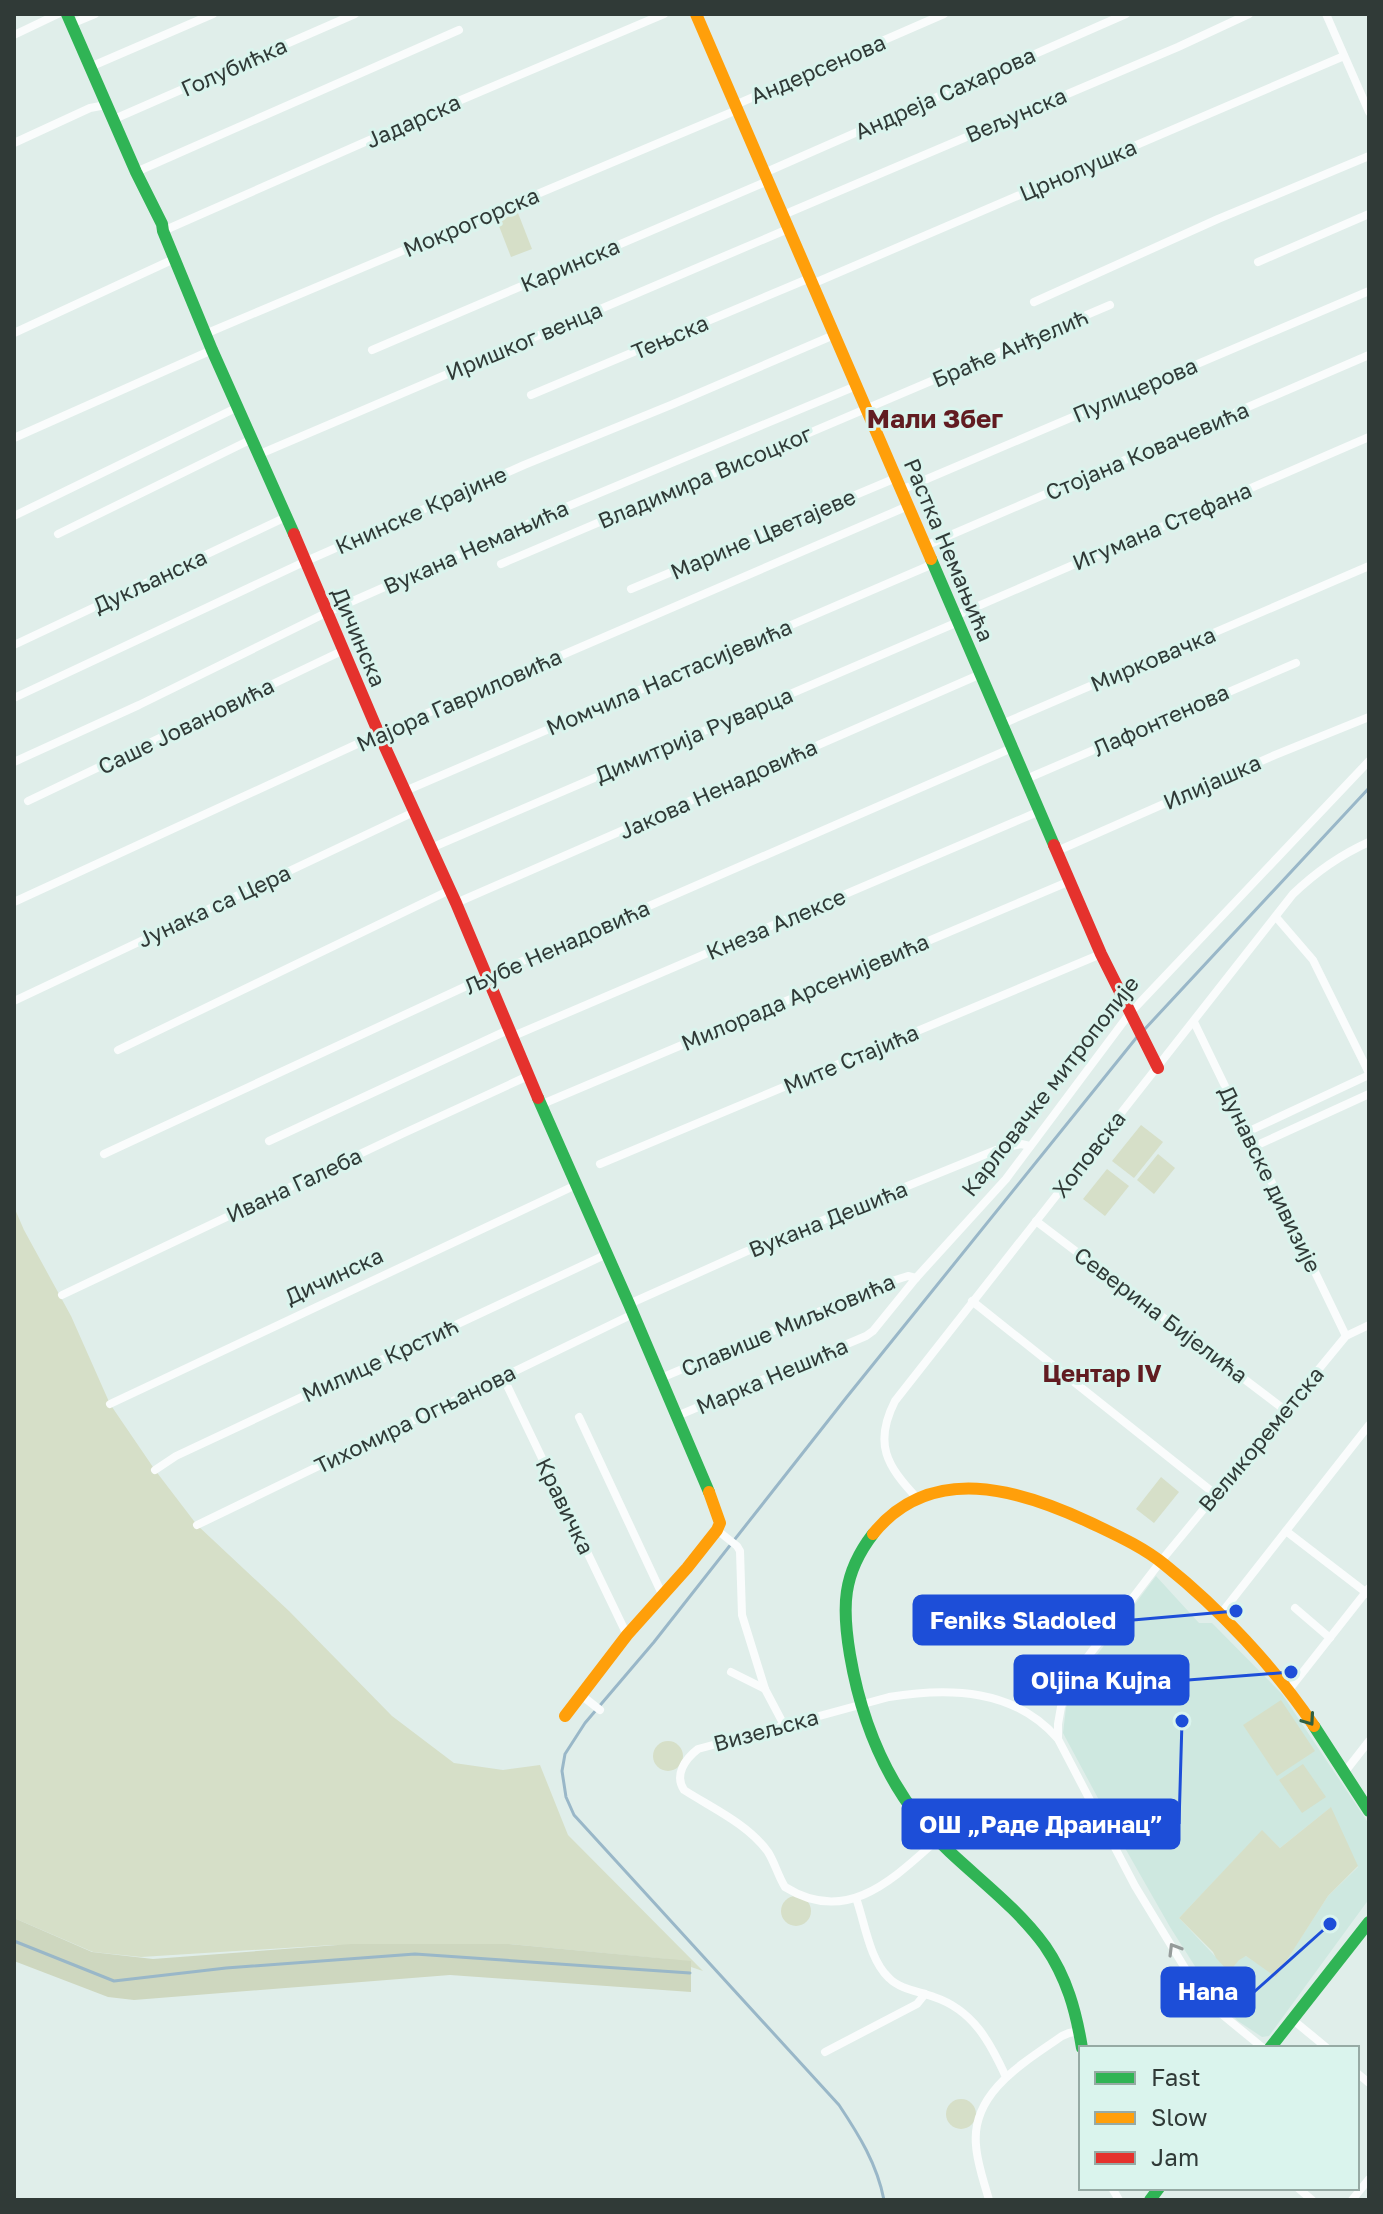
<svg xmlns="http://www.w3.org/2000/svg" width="1383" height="2214" font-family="'Golos Text',sans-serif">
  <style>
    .built { fill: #cee8e0; fill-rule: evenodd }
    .green { fill: #d6dfc8 }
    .forest { fill: #ced7bf }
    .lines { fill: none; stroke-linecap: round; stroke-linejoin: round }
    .stream { stroke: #99b7c8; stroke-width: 3 }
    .street { stroke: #fafcfc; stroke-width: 8 }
    .fast { stroke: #30b455; stroke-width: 12 }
    .slow { stroke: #ff9f0a; stroke-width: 12 }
    .jam { stroke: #e5322d; stroke-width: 12 }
    .oneway { stroke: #305f40 }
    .oneway2 { stroke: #959b9a }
    .labels { text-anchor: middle; stroke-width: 6; stroke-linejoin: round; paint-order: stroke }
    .street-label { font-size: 22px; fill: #303a37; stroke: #daf4ed }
    .neighbourhood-label { font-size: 24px; font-weight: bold; fill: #611c21; stroke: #daf4ed }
    .quarter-label { font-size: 26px; font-weight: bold; fill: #611c21; stroke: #daf4ed }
    .leader { fill: none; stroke: #1d4ed8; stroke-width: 3 }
    .callout-dot { fill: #1d4ed8; stroke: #daf4ed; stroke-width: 3 }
    .callout { fill: #1d4ed8; stroke: #1d4ed8; stroke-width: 3 }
    .callout-label { font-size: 24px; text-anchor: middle; font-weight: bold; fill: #fff }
  </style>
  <rect width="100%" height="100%" fill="#e0eeea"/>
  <path class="built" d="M1156,1576L1199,1623H1212L1282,1694L1369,1824V1899L1269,2036L1262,2037L1238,2021L1212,1993L1170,1927L1121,1841L1063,1733L1066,1708L1076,1683ZM1330,1808L1358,1867L1328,1896L1276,1976L1246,1956L1239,1959L1229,1971L1179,1918L1262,1831L1280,1848Z"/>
  <g class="green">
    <polygon points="518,213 532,249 511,257 497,221"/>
    <polygon points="1141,1125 1163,1142 1134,1178 1112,1161"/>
    <polygon points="1158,1154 1175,1168 1154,1194 1137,1180"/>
    <polygon points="1107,1169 1129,1186 1105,1216 1083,1199"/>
    <polygon points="14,1207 24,1230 71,1316 110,1404 155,1470 197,1525 289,1611 392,1716 454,1763 503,1770 540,1765 568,1835 703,1971 667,1959 509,1944 333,1945 141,1957 93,1952 14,1918"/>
    <polygon points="1161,1477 1179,1492 1154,1523 1136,1509"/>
    <polygon points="1281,1700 1315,1751 1277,1776 1243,1725"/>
    <circle cx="668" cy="1756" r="15"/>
    <polygon points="1303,1764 1326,1797 1302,1813 1279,1780"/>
    <polygon points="1331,1807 1358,1866 1328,1896 1276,1977 1246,1956 1239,1960 1229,1972 1216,1958 1213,1952 1179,1918 1262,1830 1280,1848"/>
    <circle cx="796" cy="1911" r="15"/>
    <circle cx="961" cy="2114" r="15"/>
  </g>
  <polygon class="forest" points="14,1918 92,1952 153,1959 351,1944 509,1944 691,1961 691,1992 450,1975 134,2000 108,1997 14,1961"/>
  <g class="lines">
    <g class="stream">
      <polyline points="1143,1031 1369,788"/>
      <polyline points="14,1941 114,1981 226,1968 415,1954 690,1973"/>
      <path d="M884,2200C877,2164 859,2135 839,2105L574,1815L566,1797L562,1771L565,1754L585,1723L654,1642L846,1398L1137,1037"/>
    </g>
    <g class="street">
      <polyline points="1326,14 1369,112"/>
      <polyline points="71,24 95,14"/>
      <polyline points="14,35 58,14"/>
      <polyline points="90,67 213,14"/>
      <polyline points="735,105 944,14"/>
      <polyline points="112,120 355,14"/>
      <polyline points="14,143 90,108 106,105"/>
      <polyline points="136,172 459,30"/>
      <polyline points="764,173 1126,14"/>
      <polyline points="783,215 1178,47 1249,14"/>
      <polyline points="163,231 449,105 664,14"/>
      <polyline points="1258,262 1369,214"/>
      <polyline points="812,284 1344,56"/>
      <polyline points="1034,302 1218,219 1369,156"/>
      <polyline points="14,333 174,259"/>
      <polyline points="205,334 737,110"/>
      <polyline points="372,350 768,181"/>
      <polyline points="531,395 810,278"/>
      <polyline points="14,438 212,350"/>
      <polyline points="260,454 788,229"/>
      <polyline points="901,490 1369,291"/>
      <polyline points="14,516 238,407"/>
      <polyline points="58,534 252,439"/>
      <polyline points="925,546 1369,355"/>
      <polyline points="501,564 1110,305"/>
      <polyline points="631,589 896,478"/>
      <polyline points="955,616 1369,437"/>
      <polyline points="14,645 286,517"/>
      <polyline points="14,698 304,562 524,465 671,405 834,335"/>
      <polyline points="1002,724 1369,566"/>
      <polyline points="14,762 139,705 328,612 559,510 856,386"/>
      <polyline points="1026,779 1296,663"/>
      <polyline points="405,791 933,564"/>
      <polyline points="28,801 344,650"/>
      <polyline points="431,848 958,622"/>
      <polyline points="1057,851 1275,755 1369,717"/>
      <polyline points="14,902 379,734 908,506"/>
      <polyline points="456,903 981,674"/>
      <polyline points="1276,917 1313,960 1369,1073"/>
      <polyline points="14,1001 414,812"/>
      <polyline points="1194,1022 1346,1336"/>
      <polyline points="511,1037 1040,811"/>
      <polyline points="118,1050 450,890"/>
      <polyline points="540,1105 1070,881"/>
      <polyline points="1247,1132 1369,1075"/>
      <polyline points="269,1141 508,1030"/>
      <polyline points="1253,1147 1369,1094"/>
      <polyline points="104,1154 486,977 1012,748"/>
      <polyline points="600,1164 1101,954"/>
      <polyline points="1036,1221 1285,1410"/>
      <polyline points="62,1295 402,1134 528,1076"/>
      <polyline points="972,1301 1215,1494"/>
      <polyline points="629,1304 745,1252 996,1150 1021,1144 1030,1146"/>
      <polyline points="503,1377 627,1635"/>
      <polyline points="661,1378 892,1281 908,1276 916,1278"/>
      <polyline points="110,1404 576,1185"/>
      <polyline points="677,1416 866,1336 873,1331 916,1278 1006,1179 1130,1013 1369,761"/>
      <polyline points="579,1417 662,1594"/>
      <polyline points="155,1470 176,1456 607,1254"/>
      <path d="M917,1498C887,1466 873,1444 895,1401L1293,894C1316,872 1340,855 1369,842"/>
      <polyline points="197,1525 633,1314"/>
      <polyline points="717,1530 737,1546 740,1551 742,1615 765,1689"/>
      <polyline points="1286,1531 1368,1594"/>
      <polyline points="1295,1608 1330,1638"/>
      <polyline points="1220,1615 1369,1425"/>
      <polyline points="731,1672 765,1689 784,1725"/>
      <polyline points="1288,1691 1369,1588"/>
      <polyline points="581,1695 600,1710"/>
      <polyline points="1058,1738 1058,1724 1061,1707 1073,1676 1161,1561 1346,1336 1369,1325"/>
      <polyline points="1344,1773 1369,1741"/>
      <path d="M937,1840C893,1879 847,1926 785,1887C778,1876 775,1863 768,1852C748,1824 712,1808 684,1790C674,1775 685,1759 698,1749L889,1697C950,1687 1015,1689 1058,1739L1135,1886L1194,1983L1213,2007L1263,2048"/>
      <path d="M856,1898C865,1923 869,1959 889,1978C901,1990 919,1991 934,1997C973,2010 990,2042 1006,2077"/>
      <polyline points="1293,2020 1327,2048"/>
      <polyline points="825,2052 917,2004 925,1994"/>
      <polyline points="1357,2073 1369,2083"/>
      <polyline points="1112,2188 1119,2200"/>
      <polyline points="1298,2188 1312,2200"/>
      <path d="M989,2200C984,2182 977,2163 976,2145C971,2092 1025,2062 1062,2036L1069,2033L1080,2031"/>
      <polyline points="1352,2200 1369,2179"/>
    </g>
    <g class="fast">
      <polyline points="67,14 136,172 162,224 163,231 212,350 294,534"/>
      <polyline points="931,559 1054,845"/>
      <polyline points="538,1098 629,1304 709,1492"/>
      <path d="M873,1534C842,1574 842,1608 850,1655C863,1731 893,1799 950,1852C982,1882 1019,1910 1045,1946C1067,1978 1076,2011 1082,2048"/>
      <polyline points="1314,1726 1369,1811"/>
      <polyline points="1270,2048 1369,1922"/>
      <polyline points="1150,2200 1159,2188"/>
    </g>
    <g class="slow">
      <polyline points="696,14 931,559"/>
      <path d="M873,1534C931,1462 1019,1489 1091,1523C1116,1535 1143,1547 1165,1565C1220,1609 1275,1668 1314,1726"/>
      <polyline points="565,1716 627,1635 687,1568 717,1530 720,1523 709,1492"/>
    </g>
    <g class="jam">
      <polyline points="294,534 379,734 456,903 538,1098"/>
      <polyline points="1054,845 1101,954 1158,1068"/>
    </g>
  </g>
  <defs><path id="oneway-chevron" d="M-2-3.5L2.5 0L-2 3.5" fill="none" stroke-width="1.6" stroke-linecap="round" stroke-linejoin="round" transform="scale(2)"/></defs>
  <use class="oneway" href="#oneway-chevron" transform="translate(1309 1720) rotate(55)"/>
  <use class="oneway2" href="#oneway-chevron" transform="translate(1174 1949) rotate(-121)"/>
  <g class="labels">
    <g class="street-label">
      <text transform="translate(234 67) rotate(-24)" y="8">Голубићка</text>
      <text transform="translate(818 69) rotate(-23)" y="8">Андерсенова</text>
      <text transform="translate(945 93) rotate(-24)" y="8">Андреја Сахарова</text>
      <text transform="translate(1016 115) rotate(-23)" y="8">Вељунска</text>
      <text transform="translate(413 121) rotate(-24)" y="8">Јадарска</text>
      <text transform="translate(1078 170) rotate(-23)" y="8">Црнолушка</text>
      <text transform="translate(471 222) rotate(-23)" y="8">Мокрогорска</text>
      <text transform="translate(570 265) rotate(-23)" y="8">Каринска</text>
      <text transform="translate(670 337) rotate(-23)" y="8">Тењска</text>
      <text transform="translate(524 341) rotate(-23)" y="8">Иришког венца</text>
      <text transform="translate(1010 348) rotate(-23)" y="8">Браће Анђелић</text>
      <text transform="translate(1135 390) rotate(-23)" y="8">Пулицерова</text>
      <text transform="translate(1147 451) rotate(-23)" y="8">Стојана Ковачевића</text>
      <text transform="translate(705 477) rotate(-23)" y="8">Владимира Висоцког</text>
      <text transform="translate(421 510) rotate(-24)" y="8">Книнске Крајине</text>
      <text transform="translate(1162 526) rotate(-23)" y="8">Игумана Стефана</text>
      <text transform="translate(763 534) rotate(-23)" y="8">Марине Цветајеве</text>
      <text transform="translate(476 547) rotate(-24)" y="8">Вукана Немањића</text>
      <text transform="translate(949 550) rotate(67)" y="8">Растка Немањића</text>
      <text transform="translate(150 581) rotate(-25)" y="8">Дукљанска</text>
      <text transform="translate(359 637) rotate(67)" y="8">Дичинска</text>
      <text transform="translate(1153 659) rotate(-23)" y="8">Мирковачка</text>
      <text transform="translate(669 677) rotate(-23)" y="8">Момчила Настасијевића</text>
      <text transform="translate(459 700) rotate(-24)" y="8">Мајора Гавриловића</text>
      <text transform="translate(1161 720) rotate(-24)" y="8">Лафонтенова</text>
      <text transform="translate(186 726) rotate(-26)" y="8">Саше Јовановића</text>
      <text transform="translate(694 735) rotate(-23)" y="8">Димитрија Руварца</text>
      <text transform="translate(1212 782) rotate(-24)" y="8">Илијашка</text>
      <text transform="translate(718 789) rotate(-24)" y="8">Јакова Ненадовића</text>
      <text transform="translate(214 906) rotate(-25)" y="8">Јунака са Цера</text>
      <text transform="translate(776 924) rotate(-23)" y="8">Кнеза Алексе</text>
      <text transform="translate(557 947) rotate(-24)" y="8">Љубе Ненадовића</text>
      <text transform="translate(805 992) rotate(-23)" y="8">Милорада Арсенијевића</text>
      <text transform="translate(851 1059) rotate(-23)" y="8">Мите Стајића</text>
      <text transform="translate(1050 1086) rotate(-52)" y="8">Карловачке митрополије</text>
      <text transform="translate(1089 1154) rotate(-52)" y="8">Хоповска</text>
      <text transform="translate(1270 1179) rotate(64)" y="8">Дунавске дивизије</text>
      <text transform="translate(294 1185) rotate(-25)" y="8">Ивана Галеба</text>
      <text transform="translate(828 1219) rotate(-22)" y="8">Вукана Дешића</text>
      <text transform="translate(334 1276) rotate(-25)" y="8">Дичинска</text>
      <text transform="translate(1161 1315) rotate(37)" y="8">Северина Бијелића</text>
      <text transform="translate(788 1325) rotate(-23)" y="8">Славише Миљковића</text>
      <text transform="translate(380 1360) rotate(-25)" y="8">Милице Крстић</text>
      <text transform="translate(772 1376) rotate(-23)" y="8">Марка Нешића</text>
      <text transform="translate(415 1419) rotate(-26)" y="8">Тихомира Огњанова</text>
      <text transform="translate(1261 1439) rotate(-50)" y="8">Великореметска</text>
      <text transform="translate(565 1506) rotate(64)" y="8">Кравичка</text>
      <text transform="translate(766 1730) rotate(-15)" y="8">Визељска</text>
    </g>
    <g class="neighbourhood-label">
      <text x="1102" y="1382">Центар IV</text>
    </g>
    <g class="quarter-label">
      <text x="935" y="428">Мали Збег</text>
    </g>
  </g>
  <path class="leader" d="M1236 1611L1133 1620M1291 1672L1188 1680M1182 1721L1179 1824M1330 1924L1254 1992"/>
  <g class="callout-dot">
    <circle cx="1236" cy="1611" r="8"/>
    <circle cx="1291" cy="1672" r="8"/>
    <circle cx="1182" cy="1721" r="8"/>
    <circle cx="1330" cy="1924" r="8"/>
  </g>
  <g class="callout">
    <rect x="914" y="1596" width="219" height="48" rx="8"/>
    <rect x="1015" y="1656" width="173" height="48" rx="8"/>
    <rect x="903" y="1800" width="276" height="48" rx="8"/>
    <rect x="1162" y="1968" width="92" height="48" rx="8"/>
  </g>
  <g class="callout-label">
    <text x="1023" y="1629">Feniks Sladoled</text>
    <text x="1101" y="1689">Oljina Kujna</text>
    <text x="1041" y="1833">ОШ „Раде Драинац”</text>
    <text x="1208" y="2000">Hana</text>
  </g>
  <rect width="1383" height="2214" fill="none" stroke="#303a37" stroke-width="32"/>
  <rect x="1079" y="2046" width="280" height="144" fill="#daf4ed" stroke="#96aaa4" stroke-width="2"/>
  <rect x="1095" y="2072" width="40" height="12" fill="#30b455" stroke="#96aaa4" stroke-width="2"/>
  <text x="1151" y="2086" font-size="24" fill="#303a37">Fast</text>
  <rect x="1095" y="2112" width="40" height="12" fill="#ff9f0a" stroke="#96aaa4" stroke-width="2"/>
  <text x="1151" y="2126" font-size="24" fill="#303a37">Slow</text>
  <rect x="1095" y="2152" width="40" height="12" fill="#e5322d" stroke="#96aaa4" stroke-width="2"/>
  <text x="1151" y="2166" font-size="24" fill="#303a37">Jam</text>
</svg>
